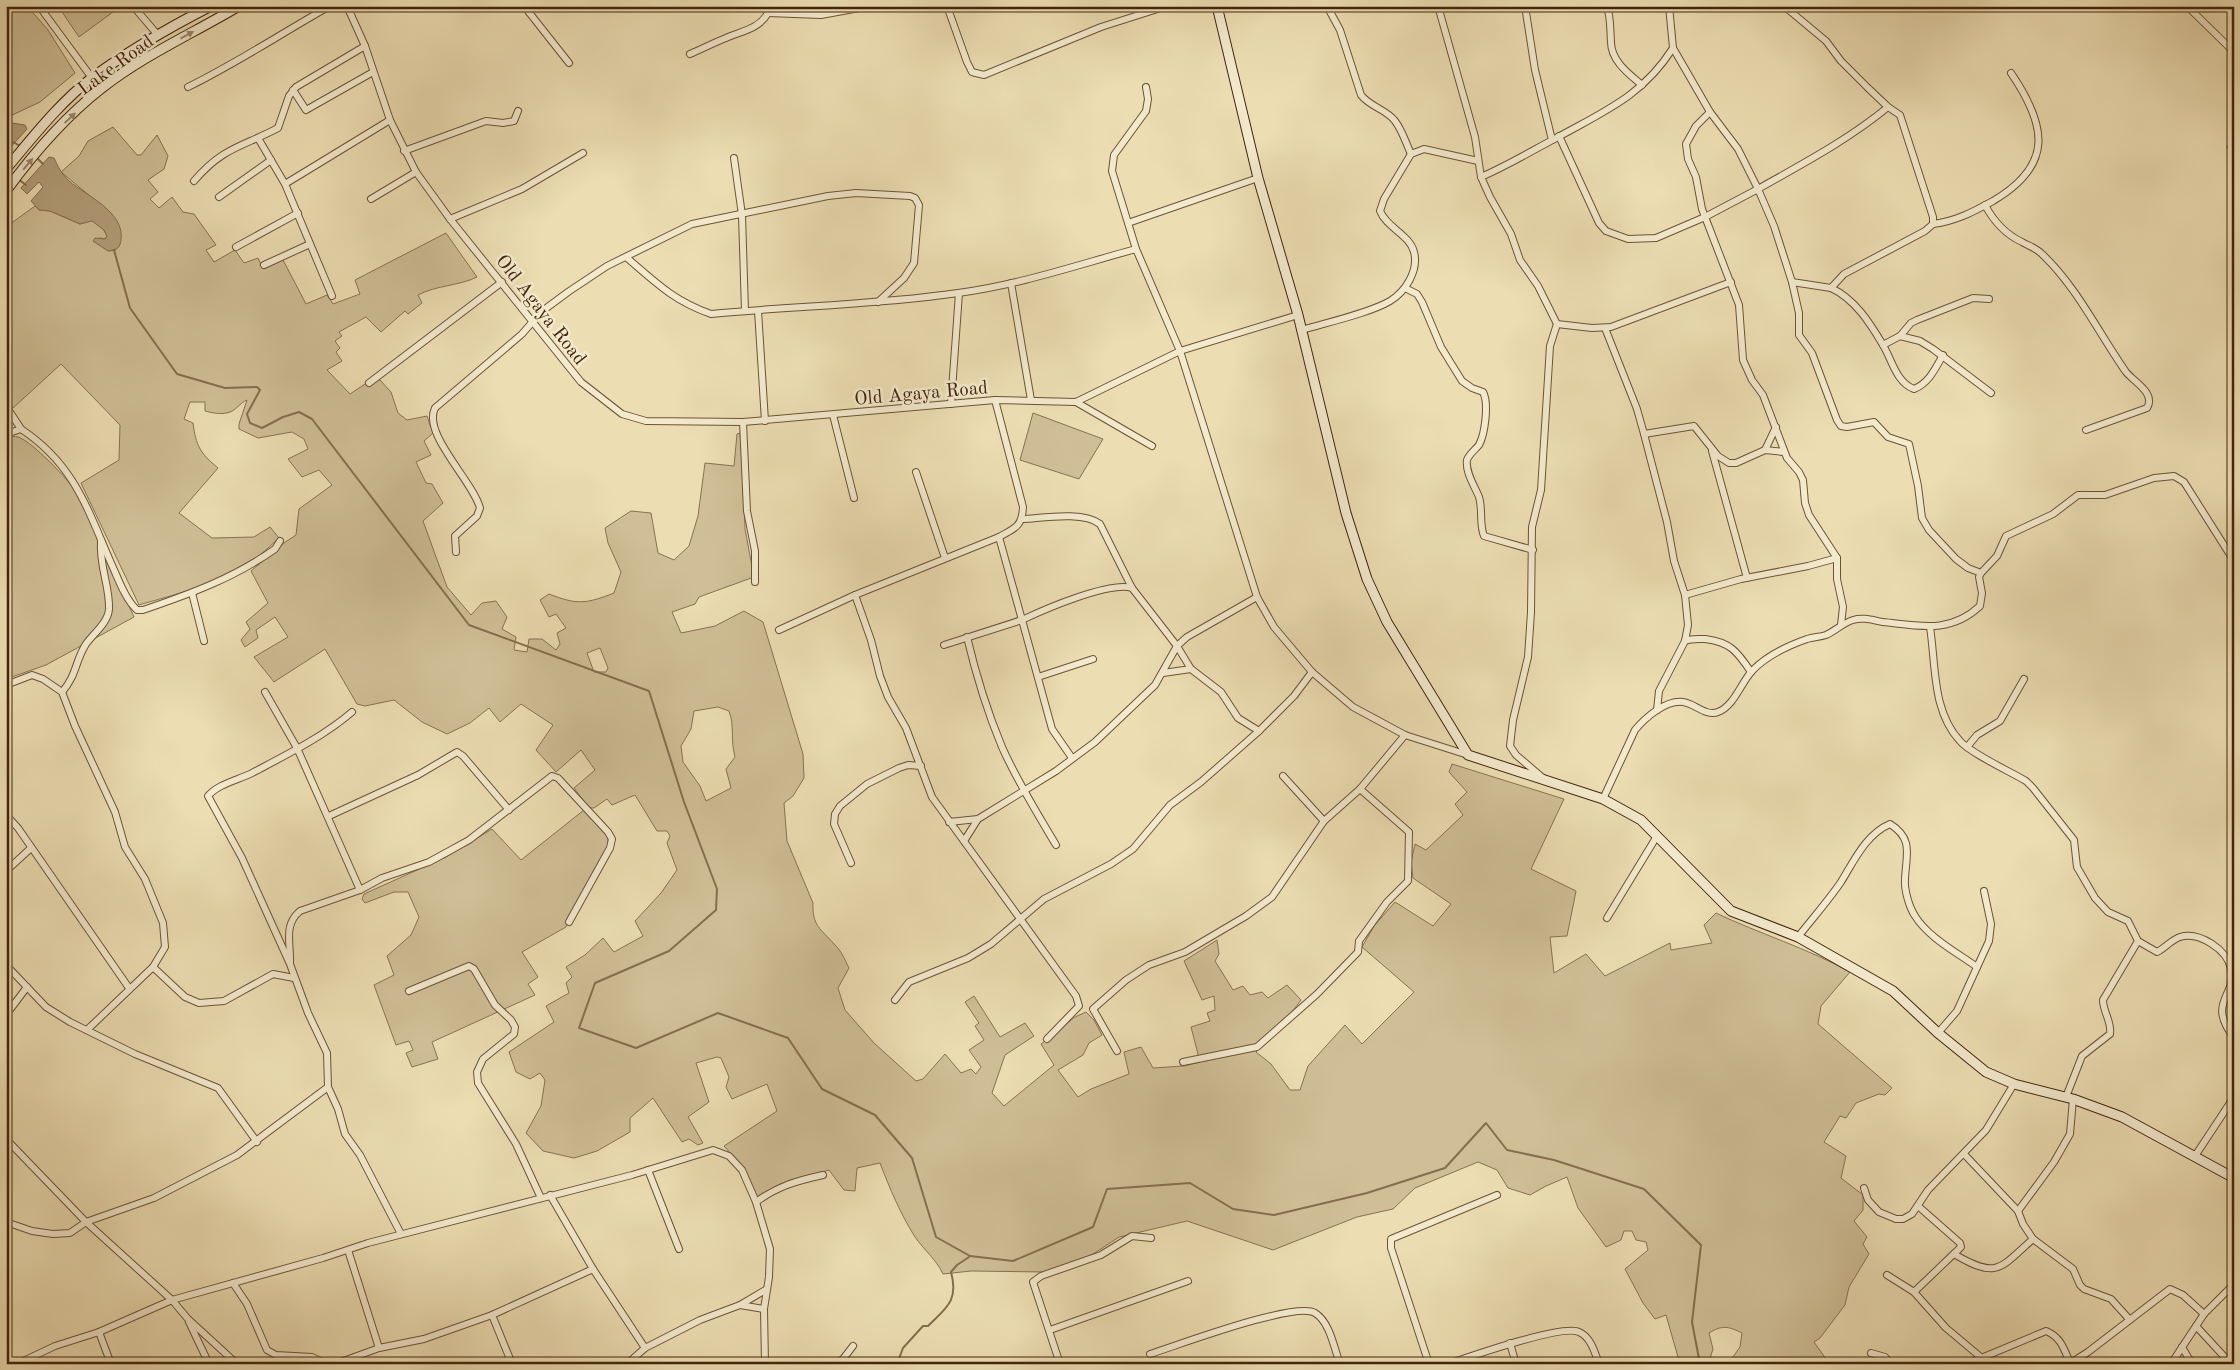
<svg xmlns="http://www.w3.org/2000/svg" width="2240" height="1370" font-family="'Old Standard TT',serif">
  <style>
    .green { fill: #cfbe96; stroke: #887252; fill-rule: evenodd }
    .water { fill: #b29e7a; stroke: #856e4e }
    .lines { fill: none; stroke-linecap: round; stroke-linejoin: round }
    .stream { stroke: #856e4e; stroke-width: 2 }
    .street-casing { stroke: #6c5336; stroke-width: 8 }
    .secondary-casing { stroke: #42250d; stroke-width: 11 }
    .street { stroke: #f3e9cd; stroke-width: 6 }
    .secondary { stroke: #f3e9cd; stroke-width: 9 }
    .oneway { fill: #9a876d }
    .labels { text-anchor: middle; stroke-width: 5; stroke-linejoin: round; paint-order: stroke }
    .street-label { font-size: 19px; fill: #42250d; stroke: #f3e9cd }
  </style>
  <rect width="100%" height="100%" fill="#ecddb2"/>
  <filter id="stains"><feTurbulence type="fractalNoise" baseFrequency=".004" numOctaves="4"/><feColorMatrix values="0 0 0 0 .2 0 0 0 0 .09 0 0 0 0 .02 0 0 0 .5 -.17"/></filter>
  <radialGradient id="worn" r=".72"><stop offset=".6" stop-color="#630" stop-opacity="0"/><stop offset="1" stop-color="#630" stop-opacity=".3"/></radialGradient>
  <g class="green">
    <polygon points="6,6 27,6 48,30 75,73 40,102 6,118"/>
    <polygon points="58,6 121,6 79,37"/>
    <path d="M113,127L137,155H141L157,135L168,156L164,169L148,180L158,192L150,199L159,208L172,197L183,212L194,214L216,245L206,250L214,262L235,250L244,263L258,258L262,267L283,260L306,304L327,295L333,304L360,294L355,280L446,233L477,277C459,286 437,285 418,295L422,303L408,314L405,311L381,332L366,317L339,332L342,336L335,341L340,348L336,352L342,361L327,370L350,394L368,382L380,380L391,392L398,413L407,420L427,416L433,433L424,441L431,455L416,462L426,483L432,484L443,503L423,521L447,587L471,615L482,603L496,601L507,617L502,629L516,637L514,650L527,652L529,639H542L556,650L560,644L557,633L566,628L556,614L549,617L540,600L549,594C577,605 586,604 614,593L621,572L608,543L605,528L631,511L651,513L658,553L674,560L689,546L698,516L705,463L734,466L737,434L740,433L744,481L745,529L754,577L699,597L695,604L672,612L681,633L715,626L744,611L763,622L803,754L804,778L793,796L784,803L787,841L813,903C812,926 821,929 834,944C841,950 845,960 849,968L838,988L845,1010L874,1043L916,1081L923,1079L945,1054L961,1073L971,1069L976,1074L981,1067L969,1050L984,1040L975,1026L979,1023L965,1002L974,996L1000,1037L1025,1023L1034,1036L1005,1055L992,1093L1004,1106L1054,1065L1041,1044L1075,1017L1086,1012L1094,1020L1102,1035L1089,1043L1083,1055L1058,1070L1078,1097L1091,1089L1129,1074L1124,1052L1141,1047L1153,1068L1184,1066L1200,1062L1191,1027L1210,1021L1207,1013L1215,1010L1214,996L1202,1000L1184,961L1217,940L1219,954L1215,961L1233,990L1243,986L1250,995L1262,992L1268,998L1287,985L1301,1000L1276,1033L1256,1052L1271,1064L1290,1090H1300L1308,1066L1345,1025L1362,1044L1414,992L1362,947L1374,926L1395,902L1433,926L1451,904L1413,878L1411,862L1415,844L1426,850L1463,815L1455,804L1467,792L1449,772L1452,764L1564,799L1531,869L1576,891L1567,936L1550,937L1554,973L1586,954L1605,976L1670,943L1671,950L1712,943L1704,925L1716,913C1760,934 1807,948 1850,972L1821,1006L1818,1024L1892,1088L1885,1095L1879,1094L1856,1103L1846,1118L1840,1116L1824,1142L1846,1156L1841,1178L1863,1195V1210L1854,1221L1867,1237L1863,1244L1869,1254L1849,1287L1845,1305L1820,1338L1814,1342L1826,1359L1822,1364H1728L1740,1347L1742,1333C1728,1326 1722,1325 1709,1333L1713,1349L1711,1355V1364H1680L1666,1315L1655,1319L1643,1303L1625,1269L1648,1250L1646,1242L1636,1240L1632,1231H1624L1621,1240L1606,1247L1578,1208L1567,1177L1546,1186L1530,1195L1508,1188L1497,1170L1478,1162L1415,1188L1393,1209L1357,1217L1273,1250L1187,1221L1119,1237L1087,1258L1047,1272L971,1271L943,1274C936,1259 924,1250 915,1237C900,1213 890,1189 880,1163L857,1168L855,1191L844,1190L829,1170L780,1184L756,1198L743,1167L724,1146L777,1111L767,1084L732,1099L726,1087L729,1077L721,1058L717,1057L696,1063L709,1102L688,1117L703,1143L698,1145L689,1139L682,1142L653,1098L630,1118V1132L597,1151L574,1158L543,1151L526,1133L541,1106L545,1080L540,1073L530,1079L516,1072L509,1052L554,1022L546,1006L569,993L566,983L572,977L566,967L585,955L603,938L614,952L643,936L635,921L661,893L677,870L667,843L670,836L667,831H657L635,795L612,805L607,799L594,808H589L574,788L595,770L581,750L556,772L536,750L553,725L521,704L500,722L489,708L470,723L447,734L422,722L394,700L365,706L357,704L325,649L274,682L254,657L288,637L275,617L256,630L258,638L245,647L241,640L250,629L246,622L268,603L251,571L284,543L296,535L299,509L332,485L319,470L302,477L288,459L308,449L304,439L292,432L258,438L239,429V424L247,400C240,403 236,410 230,412C223,415 212,413 205,411V402H190L184,419L193,423C196,446 200,453 218,468L179,513L212,538L254,537L270,527L279,538C270,546 262,554 252,561C220,584 176,594 139,605L81,483L119,460L120,425L61,364L13,408L6,396V227L35,206L39,210L50,211L80,224L92,220L104,230L107,236L105,239L100,238L93,241L109,251L116,250L102,206L61,172L79,156L88,141ZM600,648L608,668L606,672H594L587,653ZM718,707L729,711C735,727 730,739 735,757L726,769L731,788L706,801L700,786L683,762L681,746L691,729L694,711Z"/>
    <polygon points="1033,413 1103,439 1079,479 1020,460"/>
    <path d="M6,436C10,437 15,436 18,437C33,442 67,479 77,492L134,617L46,665L6,679V579L11,572L6,560Z"/>
    <polygon points="584,810 608,837 608,846 566,927 522,952 538,977 528,984 535,995 432,1042 438,1059 412,1067 406,1053 413,1050 409,1041 396,1045 374,985 394,975 387,956 411,935 419,917 408,892 394,892 365,903 362,899 364,894 446,857 492,829 521,860"/>
  </g>
  <g class="water">
    <polygon points="12,123 25,125 27,129 8,150 6,150 6,125"/>
    <path d="M49,157L54,158C58,167 62,174 69,181C87,196 125,212 121,240C120,248 117,250 108,251L93,241L95,238L105,239L107,236L104,230L92,221L80,224L50,211L39,210L31,201L43,187L39,182L27,194L21,188Z"/>
  </g>
  <g class="lines">
    <g class="stream">
      <polyline points="13,142 22,147"/>
      <polyline points="36,157 43,164"/>
      <polyline points="18,179 26,185"/>
      <polyline points="114,250 130,308 177,374 225,388 257,387 260,390 247,414 250,423 262,428 283,417 299,412 312,419 469,625 649,691 684,802 717,889 716,910 669,951 595,983 579,1028 636,1048 718,1013 788,1038 822,1089 875,1115 912,1158 936,1237 970,1256 1013,1261 1093,1227 1107,1189 1190,1183 1233,1209 1274,1215 1367,1193 1445,1168 1486,1123 1507,1150 1554,1160 1644,1189 1701,1245 1692,1322 1700,1364"/>
      <path d="M897,1364L903,1348L923,1326H928C946,1308 959,1301 951,1272L957,1265L969,1257"/>
    </g>
    <g class="street-casing">
      <g id="street">
        <polyline points="39,6 92,78"/>
        <polyline points="133,6 157,34"/>
        <polyline points="347,6 365,46 390,120 416,172 450,219 581,382 622,414 646,421 743,422 995,400 1076,402 1180,351 1298,315"/>
        <polyline points="524,6 569,63"/>
        <polyline points="947,6 967,62 972,72 984,75 1101,27 1167,6"/>
        <path d="M1327,6L1340,30L1361,95C1370,107 1386,109 1395,121C1402,130 1406,143 1411,154"/>
        <polyline points="1438,6 1475,137 1481,177 1490,197 1511,234 1520,260 1538,286 1557,324 1592,328 1611,327 1731,282"/>
        <polyline points="1525,6 1535,70 1552,140"/>
        <path d="M1607,6C1611,19 1610,29 1611,42C1611,61 1629,74 1642,85"/>
        <polyline points="1784,6 1826,41 1841,61 1867,87 1888,107 1900,115 1933,217 1933,224 1925,231 1844,274 1831,288 1792,282"/>
        <polyline points="2187,6 2234,52"/>
        <polyline points="768,13 821,15 870,6"/>
        <path d="M1673,48L1710,112L1738,149L1758,189C1802,164 1848,140 1888,107"/>
        <path d="M690,54C702,49 713,43 726,38C742,31 759,29 768,13L766,6"/>
        <path d="M188,87C237,63 282,33 330,6"/>
        <polyline points="1146,87 1148,99 1146,111 1114,155 1112,171 1136,249 1180,351 1257,597 1274,627 1312,672 1353,707 1405,735 1468,755"/>
        <polyline points="293,90 306,110 373,72"/>
        <polyline points="1710,112 1696,126 1686,144 1688,159 1696,177 1702,209 1739,305 1743,360 1752,380 1763,395 1787,458 1799,472 1803,480 1805,503 1809,515 1837,558 1837,579 1843,607 1841,625"/>
        <polyline points="1559,136 1599,223 1606,231 1628,239 1656,238 1705,217 1758,189 1774,226 1792,282 1799,313 1799,335 1812,353 1837,420 1841,426 1847,427 1874,422 1888,437 1909,444 1918,486 1922,518 1929,530 1956,559 1968,568 1981,573"/>
        <polyline points="258,138 285,184 332,296"/>
        <polyline points="2231,147 2234,150"/>
        <polyline points="404,151 486,121 503,123 514,121 518,111"/>
        <polyline points="734,158 742,215 745,311"/>
        <path d="M1481,177C1509,165 1533,150 1560,136C1607,110 1643,95 1673,48L1669,6"/>
        <path d="M194,181C223,147 242,147 278,128L289,96L296,87L365,46"/>
        <polyline points="285,184 390,120"/>
        <polyline points="219,197 271,160"/>
        <polyline points="371,199 416,172"/>
        <path d="M1985,205C1994,222 2005,234 2022,242C2029,246 2036,248 2042,254C2077,287 2098,332 2126,372C2134,382 2156,393 2147,408L2086,430"/>
        <polyline points="450,219 522,189 583,153"/>
        <polyline points="1128,223 1258,178"/>
        <path d="M1933,224C1956,221 1973,212 1993,201C2054,165 2047,126 2011,73"/>
        <polyline points="236,247 298,213"/>
        <path d="M626,257C656,283 674,301 711,314C794,306 876,305 958,293C1019,285 1077,265 1136,249"/>
        <polyline points="264,265 310,244"/>
        <polyline points="1011,283 1031,400"/>
        <path d="M1405,288L1417,294L1422,302L1441,347L1462,381L1472,388L1483,392C1489,403 1485,434 1479,445C1475,450 1469,454 1467,460C1465,472 1475,487 1479,497C1483,510 1479,524 1484,536L1533,550"/>
        <path d="M1831,288C1855,299 1870,323 1883,345C1892,360 1896,382 1914,389C1929,383 1935,369 1943,355"/>
        <polyline points="758,311 765,421"/>
        <polyline points="1605,328 1637,409 1644,434 1694,426 1718,456 1729,463 1736,463 1765,450 1784,452"/>
        <path d="M1302,330C1325,323 1370,313 1390,301C1405,292 1419,271 1414,252C1410,235 1387,228 1380,211L1384,199L1411,154L1424,149L1478,161"/>
        <polyline points="1900,336 1920,341 1933,349 1991,393"/>
        <polyline points="1883,345 1900,336 1911,323 1917,320 1973,298 1989,299"/>
        <polyline points="369,383 502,282"/>
        <polyline points="1076,402 1152,446"/>
        <polyline points="951,404 959,293"/>
        <polyline points="6,406 21,429"/>
        <polyline points="833,415 854,498"/>
        <polyline points="743,422 747,511 755,551 755,582"/>
        <path d="M6,434L21,429C74,464 87,508 111,563C118,578 125,599 137,610H143C190,594 234,578 275,549L280,541"/>
        <polyline points="1644,434 1667,522 1674,561 1685,595 1688,625 1685,641"/>
        <polyline points="1765,450 1776,427"/>
        <polyline points="1712,451 1747,578"/>
        <polyline points="916,472 945,558"/>
        <path d="M1023,519C1043,518 1083,511 1100,524L1132,588"/>
        <path d="M999,537L1022,620C1045,609 1110,581 1132,588L1177,646L1191,669L1221,692L1238,718L1259,731"/>
        <path d="M456,552L455,536L477,516L480,508C473,481 422,434 435,408L522,334L541,312L568,292L607,266L692,224L828,196L856,193L910,196L915,198L919,205L914,263L904,278L878,302"/>
        <polyline points="192,593 204,641"/>
        <polyline points="855,595 871,640 880,676 888,697 906,728 932,797 1076,996 1079,1006 1047,1039"/>
        <polyline points="1685,595 1741,579 1808,566 1837,558"/>
        <path d="M1930,627C1936,666 1932,711 1960,741C1970,753 2011,772 2026,781L2033,788L2074,840L2077,867L2095,898L2108,912L2128,921L2138,941"/>
        <path d="M779,630L855,595L999,537C1015,528 1022,527 1023,507L995,400"/>
        <path d="M967,637C976,675 987,711 1002,747C1017,781 1037,813 1056,845"/>
        <polyline points="944,645 1022,620 1052,729 1072,758"/>
        <polyline points="1163,673 1191,669"/>
        <polyline points="1038,677 1093,659"/>
        <polyline points="6,685 32,675 43,679 62,692 75,726 115,812 125,847 145,879 163,923 165,947 153,967 87,1030"/>
        <path d="M62,692C77,675 75,661 86,644C93,634 108,623 109,609C110,587 99,566 101,541"/>
        <polyline points="265,692 297,748 360,890"/>
        <path d="M1657,710L1659,691L1685,641C1692,638 1697,639 1705,639C1730,642 1737,651 1751,672"/>
        <polyline points="1967,747 1977,735 2000,721 2024,679"/>
        <polyline points="1283,776 1324,821"/>
        <polyline points="1543,778 1516,755 1510,746 1513,720 1528,657 1531,612 1532,527 1541,490 1550,346 1557,324"/>
        <path d="M1603,799L1635,730C1645,718 1665,700 1683,702C1694,703 1706,717 1718,712C1734,706 1741,683 1752,671C1767,655 1787,646 1807,639C1814,637 1820,637 1826,635C1835,631 1843,623 1853,620C1863,617 1872,620 1883,622C1920,626 1950,634 1980,606L1982,593L1979,577L1981,573L1997,556L2006,536L2053,514L2078,495H2105L2154,478L2174,476L2184,482L2234,561"/>
        <polyline points="6,815 18,828 129,988"/>
        <polyline points="329,816 418,775 457,752 463,756 509,810"/>
        <polyline points="949,822 978,819 1056,771 1095,742 1155,685 1177,646 1187,637 1257,597"/>
        <polyline points="964,841 978,819"/>
        <polyline points="851,863 834,824 835,814 840,806 867,784 899,768 908,765 921,766"/>
        <polyline points="6,871 31,848"/>
        <polyline points="1607,918 1657,836"/>
        <path d="M1798,937C1812,919 1828,901 1841,882C1854,861 1866,834 1890,824C1914,839 1906,855 1905,879C1904,889 1909,907 1915,916C1928,937 1956,952 1977,967"/>
        <path d="M290,963C291,944 283,925 300,911L360,890L382,878L429,862L451,850L469,840L552,776L558,778L608,832L612,839L610,848L569,922"/>
        <polyline points="6,965 46,1007 70,1022 135,1054 218,1088 257,1142"/>
        <polyline points="153,967 185,997 199,1003 224,1001 273,974 294,978"/>
        <polyline points="409,991 469,966 474,969 495,1005 511,1020 515,1027 514,1034 483,1059 477,1072 478,1083 516,1144 541,1198"/>
        <polyline points="895,1000 909,982 968,958 991,944 1044,899 1111,864 1133,849 1170,805 1201,782 1259,731 1294,696 1312,672"/>
        <polyline points="6,1015 27,987"/>
        <polyline points="1938,1033 1957,1011 1989,941 1991,924 1984,891"/>
        <polyline points="1117,1051 1093,1009 1126,980 1149,965 1185,952 1246,916 1272,897 1324,821 1360,789"/>
        <polyline points="1183,1062 1257,1047 1317,994 1358,952 1359,941 1387,902 1408,881 1409,832 1360,789 1405,735"/>
        <polyline points="328,1087 338,1109 345,1134 360,1155 401,1234"/>
        <path d="M2066,1097L2082,1056L2110,1034C2112,1022 2103,1012 2103,1000L2138,941L2157,952C2165,948 2171,940 2180,937C2199,931 2228,950 2231,969C2237,997 2206,1001 2234,1038"/>
        <polyline points="6,1139 86,1222 172,1300 188,1319 237,1364"/>
        <polyline points="1964,1154 2018,1211 2023,1224 2033,1239 2073,1269 2080,1285 2084,1289 2111,1299 2129,1319"/>
        <polyline points="2195,1156 2234,1097"/>
        <polyline points="648,1170 679,1249"/>
        <polyline points="1864,1188 1868,1200 1879,1212 1896,1219 1903,1219 1912,1214 1928,1190 1986,1130 2014,1084"/>
        <polyline points="550,1195 593,1269 645,1348"/>
        <path d="M756,1202C778,1186 796,1181 823,1175"/>
        <polyline points="2018,1211 2054,1162 2070,1134 2073,1099"/>
        <path d="M6,1222L32,1231L53,1234L70,1233L86,1222L154,1198L237,1155L328,1087L327,1053L308,1013L290,964L242,858L208,796C218,784 238,780 252,773C286,755 323,737 352,712"/>
        <polyline points="348,1250 379,1348"/>
        <path d="M1954,1254C1998,1280 2000,1268 2033,1239"/>
        <polyline points="1887,1275 1914,1292 1946,1328 1989,1364"/>
        <polyline points="233,1283 247,1304 267,1350 276,1355 312,1357 327,1364"/>
        <polyline points="1914,1292 1961,1247 1960,1243 1918,1206"/>
        <polyline points="740,1305 764,1309"/>
        <polyline points="492,1315 512,1364"/>
        <polyline points="189,1322 209,1364"/>
        <polyline points="2196,1326 2231,1364"/>
        <polyline points="1050,1330 1188,1281"/>
        <polyline points="99,1332 111,1364"/>
        <polyline points="1510,1343 1516,1364"/>
        <polyline points="2182,1347 2192,1364"/>
        <polyline points="1871,1353 1885,1357 1891,1364"/>
        <path d="M1150,1354C1176,1346 1295,1301 1315,1313C1330,1322 1334,1348 1340,1364"/>
        <polyline points="17,1364 55,1346 99,1332 172,1300 323,1258 368,1243 632,1175 713,1150 729,1156 742,1170 756,1202 770,1249 769,1277 764,1309 765,1364"/>
        <polyline points="335,1364 379,1348 424,1339 492,1315 593,1269"/>
        <polyline points="627,1364 645,1348 700,1320 740,1305 767,1289"/>
        <polyline points="833,1364 843,1359 853,1346"/>
        <polyline points="1060,1364 1033,1282 1041,1276 1101,1255 1132,1236 1151,1238"/>
        <polyline points="1429,1364 1391,1248 1391,1239 1497,1195"/>
        <path d="M1448,1364C1469,1357 1562,1324 1579,1332C1591,1337 1595,1353 1599,1364"/>
        <path d="M1967,1364L2046,1331C2061,1337 2064,1349 2070,1363"/>
        <polyline points="2069,1364 2088,1352 2170,1289 2183,1295 2204,1314"/>
        <polyline points="2171,1364 2204,1314 2234,1284"/>
      </g>
    </g>
    <g class="secondary-casing">
      <g id="secondary">
        <polyline points="1217,6 1258,178 1298,315 1346,513 1367,579 1387,622 1468,755 1603,799 1641,820 1731,911 1798,937 1893,991 1938,1033 1986,1072 2014,1084 2073,1099 2122,1117 2234,1178"/>
        <path d="M6,169C33,137 60,102 93,77C130,50 170,27 211,6"/>
        <path d="M6,191C33,154 66,116 102,88C144,55 194,33 239,6"/>
      </g>
    </g>
    <use href="#street" class="street"/>
    <use href="#secondary" class="secondary"/>
  </g>
  <defs><path id="oneway-solid" d="M-6-.8H1V-3.2L6.5 0L1 3.2V.8H-6Z" transform="scale(1.25)"/></defs>
  <g class="oneway">
    <use href="#oneway-solid" transform="translate(187 35) rotate(-29)"/>
    <use href="#oneway-solid" transform="translate(70 118) rotate(-43)"/>
    <use href="#oneway-solid" transform="translate(28 164) rotate(-50)"/>
  </g>
  <g class="labels">
    <g class="street-label">
      <text transform="translate(115 64) rotate(-36)" y="7">Lake Road</text>
      <text transform="translate(542 309) rotate(52)" y="7">Old Agaya Road</text>
      <text transform="translate(921 392) rotate(-5)" y="7">Old Agaya Road</text>
    </g>
  </g>
  <rect width="2240" height="1370" fill="none" stroke="#ecddb2" stroke-width="25"/>
  <rect x="8" y="8" width="2225" height="1355" fill="none" stroke="#42250d" stroke-width="2.5"/>
  <rect x="12" y="12" width="2215" height="1345" fill="none" stroke="#42250d"/>
  <rect width="100%" height="100%" filter="url(#stains)"/>
  <rect width="100%" height="100%" fill="url(#worn)"/>
</svg>
